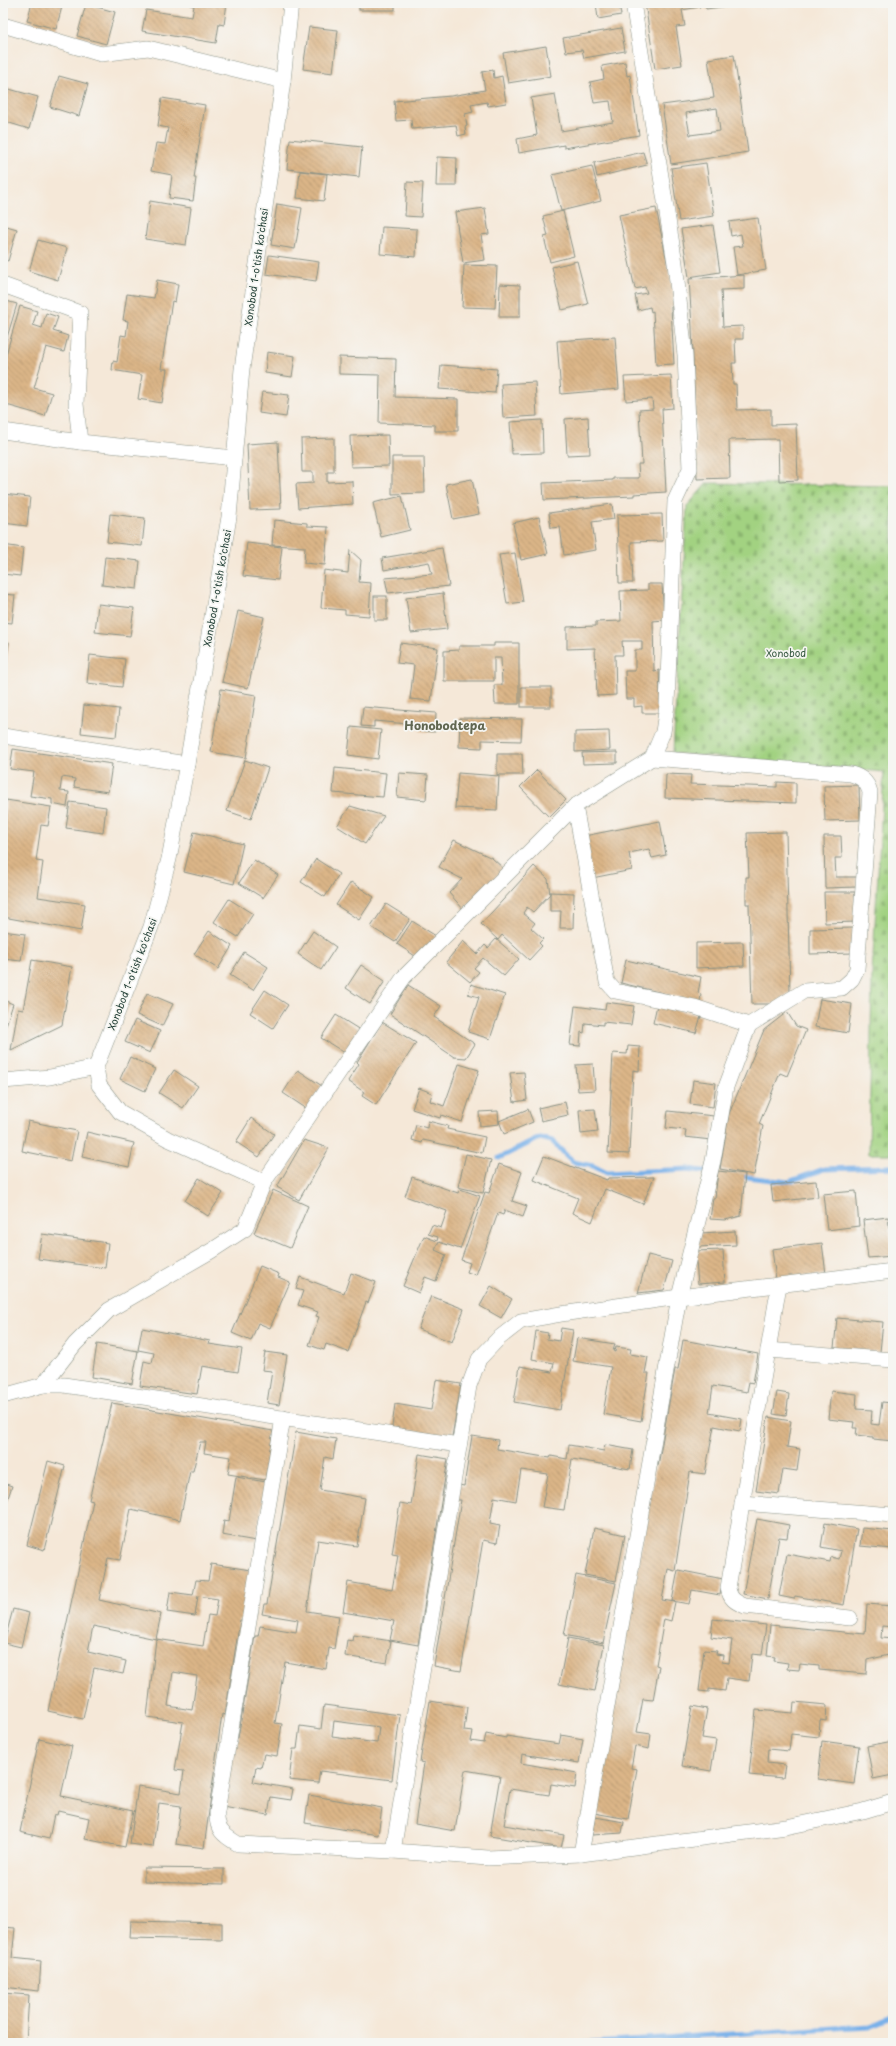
<svg xmlns="http://www.w3.org/2000/svg" width="896" height="2046" font-family="'Playpen Sans',sans-serif">
  <style>
    .cemetery { fill: url(#cemetery-stones); stroke: #60885a }
    .lines { fill: none; stroke-linecap: round; stroke-linejoin: round }
    .stream { stroke: #79b1e9; stroke-width: 5 }
    .building { fill: url(#building-back-hatch); fill-rule: evenodd }
    .street-casing { stroke: #8a9286; stroke-width: 16 }
    .street { stroke: #fff; stroke-width: 15 }
    .labels { text-anchor: middle; stroke-width: 3.5; stroke-linejoin: round; paint-order: stroke }
    .street-label { font-size: 10px; fill: #1f3d34; stroke: #f6f6f2 }
    .park-label { font-size: 10px; fill: #395b43; stroke: #f6f6f2 }
    .quarter-label { font-size: 12px; font-weight: bold; fill: #616751; stroke: #f6f6f2 }
  </style>
  <defs>
    <pattern id="cemetery-stones" width="16" height="16" patternUnits="userSpaceOnUse"><rect width="16" height="16" fill="#a2d281"/><path d="M2 7V4a2 2 0 0 1 4 0v3zM10 15v-3a2 2 0 0 1 4 0v3z" fill="#8bb570"/></pattern>
    <pattern id="building-back-hatch" width="6" height="6" patternUnits="userSpaceOnUse"><rect width="6" height="6" fill="#dcb688"/><path d="M-1 5l2 2M0 0l6 6M5-1l2 2" fill="none" stroke="#b29570"/></pattern>
  </defs>
  <rect width="100%" height="100%" fill="#f6f6f2"/>
  <filter id="ink" filterUnits="userSpaceOnUse"><feTurbulence type="fractalNoise" baseFrequency=".025" numOctaves="2"/><feDisplacementMap in="SourceGraphic" scale="8" xChannelSelector="R" yChannelSelector="G"/><feConvolveMatrix kernelMatrix="1 2 1 2 8 2 1 2 1" color-interpolation-filters="sRGB"/></filter>
  <filter id="wash" filterUnits="userSpaceOnUse"><feTurbulence type="fractalNoise" baseFrequency=".012" numOctaves="4" result="noise"/><feDisplacementMap in="SourceGraphic" scale="16" xChannelSelector="R" yChannelSelector="G"/><feGaussianBlur stdDeviation="0.9" result="paint"/><feColorMatrix in="noise" values="0 0 0 0 0 0 0 0 0 0 0 0 0 0 0 0 0 1.4 0 .05"/><feComposite in="paint" operator="in"/></filter>
  <g filter="url(#wash)">
    <rect width="100%" height="100%" fill="#f5e8d8"/>
    <polygon class="cemetery" points="707,483 893,486 893,1154 869,1154 872,973 884,772 673,753 687,506"/>
    <g class="lines">
      <g class="stream">
        <polyline points="499,1158 540,1138 552,1141 573,1162 593,1166 607,1173 688,1169 709,1172"/>
        <polyline points="739,1176 788,1182 824,1169 893,1167"/>
        <polyline points="575,2043 870,2026 893,2017"/>
      </g>
    </g>
    <g id="blocks">
      <g class="building">
        <polygon points="3,3 7,3 3,16"/>
        <polygon points="32,3 63,3 56,29 27,21"/>
        <polygon points="183,3 227,3 224,25 219,24 216,43 142,31 146,10 192,17 194,6"/>
        <rect x="359" y="3" width="36" height="7"/>
        <polygon points="596,3 619,3 621,15 598,19"/>
        <polygon points="645,3 699,3 700,7 682,10 685,26 676,27 682,65 655,69"/>
        <polygon points="705,3 729,3 729,6 706,9"/>
        <polygon points="86,4 115,12 106,44 77,36"/>
        <polygon points="309,27 338,30 333,73 303,69"/>
        <polygon points="621,28 625,51 584,58 582,50 566,52 563,38"/>
        <polygon points="546,46 551,76 508,83 503,53"/>
        <path d="M734,55L748,152L671,164L662,105L714,98L708,59ZM717,108L720,131L690,135L686,113Z"/>
        <polygon points="625,62 627,76 630,75 639,135 564,148 564,145 519,153 517,139 537,135 531,98 555,94 561,131 613,122 610,101 594,103 590,82 604,79 602,66"/>
        <polygon points="493,70 494,78 502,76 506,103 488,106 487,102 471,105 473,112 465,114 467,126 465,127 466,134 458,136 456,125 412,129 411,120 396,121 394,101 451,96 485,90 482,72"/>
        <polygon points="59,76 88,84 79,116 50,107"/>
        <polygon points="9,89 38,97 29,129 3,121 3,110"/>
        <polygon points="162,98 205,105 194,178 196,178 193,201 169,198 172,175 151,171 156,143 165,144 168,128 158,126"/>
        <polygon points="290,139 362,147 359,177 287,169"/>
        <polygon points="643,152 647,165 597,177 594,163"/>
        <polygon points="437,157 457,158 456,186 436,186"/>
        <polygon points="706,163 714,216 679,221 671,168"/>
        <polygon points="592,166 601,201 561,211 552,175"/>
        <polygon points="300,171 327,174 324,201 297,198"/>
        <polygon points="407,182 423,183 421,217 405,216"/>
        <polygon points="150,201 191,208 186,245 145,239"/>
        <polygon points="277,204 302,208 295,249 271,245"/>
        <polygon points="485,208 489,234 481,235 485,260 463,263 455,212"/>
        <polygon points="656,208 676,306 671,307 674,364 656,365 653,311 651,312 650,307 638,310 635,295 647,293 645,287 635,289 619,215"/>
        <polygon points="563,211 574,256 550,262 544,237 548,236 543,216"/>
        <polygon points="758,218 766,270 737,275 733,247 743,246 741,234 731,236 729,222"/>
        <polygon points="3,225 17,229 8,261 3,259"/>
        <polygon points="713,225 720,272 689,277 681,229"/>
        <polygon points="382,227 417,229 416,257 380,254"/>
        <polygon points="38,240 67,248 58,280 29,271"/>
        <polygon points="269,255 319,262 316,281 266,274"/>
        <polygon points="577,261 588,304 562,310 552,267"/>
        <polygon points="464,265 497,266 495,308 462,307"/>
        <polygon points="744,275 744,289 721,290 723,327 743,326 743,339 735,339 736,363 732,363 733,384 736,384 737,410 771,409 771,425 796,424 798,480 779,481 778,439 729,440 730,478 697,479 692,327 689,279"/>
        <polygon points="157,280 178,284 175,302 172,301 161,369 167,369 162,403 138,399 142,375 112,370 113,361 117,362 121,335 126,336 128,321 123,320 127,294 154,298"/>
        <polygon points="500,284 520,285 520,317 499,317"/>
        <polygon points="3,300 17,304 3,351"/>
        <polygon points="20,306 37,311 33,325 42,328 46,313 58,317 53,331 68,336 64,352 46,347 34,388 52,393 45,416 3,404 3,365"/>
        <polygon points="615,337 619,389 561,394 557,341"/>
        <polygon points="267,352 295,356 292,377 265,373"/>
        <polygon points="339,357 396,359 395,397 458,399 458,431 435,431 435,425 379,423 380,375 339,374"/>
        <polygon points="441,365 497,369 495,393 439,389"/>
        <polygon points="671,375 673,408 662,409 666,492 634,494 634,496 544,500 543,483 613,480 613,478 639,478 638,464 642,464 639,410 653,409 652,399 626,401 624,377"/>
        <polygon points="535,382 537,416 503,418 501,384"/>
        <polygon points="262,392 289,395 286,417 259,413"/>
        <polygon points="588,417 590,454 567,455 565,419"/>
        <polygon points="542,420 543,453 512,454 510,422"/>
        <polygon points="388,435 389,466 351,467 350,436"/>
        <polygon points="334,438 334,472 327,472 327,482 352,481 353,504 298,508 296,484 313,483 313,472 302,472 301,439"/>
        <polygon points="278,442 281,509 250,510 247,444"/>
        <polygon points="392,457 424,457 425,493 392,494"/>
        <polygon points="472,479 479,514 453,519 446,484"/>
        <polygon points="3,494 30,497 27,526 3,523"/>
        <polygon points="402,496 410,530 381,537 373,503"/>
        <polygon points="612,504 614,519 592,522 596,550 564,555 560,527 551,528 549,513"/>
        <polygon points="110,514 145,518 142,546 107,542"/>
        <polygon points="662,514 663,541 631,542 633,583 619,583 617,515"/>
        <polygon points="539,517 548,554 521,560 513,523"/>
        <polygon points="274,520 307,523 307,526 328,527 325,565 304,563 305,547 272,545"/>
        <polygon points="247,543 282,547 278,580 243,576"/>
        <polygon points="3,545 23,548 20,576 3,574"/>
        <polygon points="442,548 449,586 388,593 385,578 432,574 429,562 384,570 382,558"/>
        <polygon points="350,550 361,560 359,582 371,583 369,616 345,614 345,610 321,608 324,570 348,573"/>
        <polygon points="515,553 523,602 507,604 499,555"/>
        <polygon points="105,557 140,561 137,589 102,585"/>
        <polygon points="648,584 662,584 664,620 653,621 654,671 659,670 661,713 642,713 642,706 634,707 634,699 626,699 625,671 635,671 635,650 642,650 642,641 622,641 623,655 615,655 616,695 597,696 595,648 567,649 567,627 596,626 596,622 621,621 620,591 648,590"/>
        <polygon points="443,593 447,629 411,633 406,598"/>
        <polygon points="3,594 15,595 12,623 3,622"/>
        <rect x="374" y="596" width="13" height="24"/>
        <polygon points="98,604 134,608 130,636 95,632"/>
        <polygon points="238,611 264,617 248,688 222,682"/>
        <polygon points="3,641 9,642 5,670 3,670"/>
        <polygon points="400,643 438,648 431,701 410,699 414,665 397,663"/>
        <polygon points="494,643 519,643 519,704 495,704 494,685 502,685 501,658 494,658 494,681 444,681 444,651 459,650 459,646 494,646"/>
        <polygon points="90,655 125,659 122,687 87,683"/>
        <rect x="521" y="687" width="30" height="20"/>
        <polygon points="221,689 256,695 246,758 211,752"/>
        <polygon points="84,705 119,709 116,737 81,733"/>
        <polygon points="363,707 436,713 435,732 420,731 420,725 374,721 374,727 361,726"/>
        <polygon points="460,718 522,719 521,741 482,740 482,748 459,747"/>
        <polygon points="351,727 381,730 378,759 348,755"/>
        <polygon points="609,731 610,750 575,752 575,732"/>
        <polygon points="13,749 112,764 108,792 74,787 75,779 62,777 60,791 69,792 67,807 52,804 52,799 30,796 34,772 10,769"/>
        <polygon points="617,752 617,763 583,764 582,753"/>
        <polygon points="497,754 522,754 523,775 497,775"/>
        <polygon points="245,760 268,768 251,819 227,811"/>
        <polygon points="335,768 386,773 383,797 333,793"/>
        <polygon points="537,770 566,800 549,817 520,787"/>
        <polygon points="399,773 428,775 426,800 397,797"/>
        <polygon points="458,773 499,776 497,810 455,808"/>
        <polygon points="666,774 691,775 690,784 777,787 777,782 796,783 796,803 665,798"/>
        <polygon points="859,785 860,820 825,821 824,786"/>
        <polygon points="6,800 51,807 48,826 41,825 36,861 43,862 38,897 85,904 81,931 3,917 3,822"/>
        <polygon points="70,802 106,807 103,833 66,828"/>
        <polygon points="350,806 384,816 365,844 337,826"/>
        <polygon points="660,821 666,855 652,858 649,849 629,853 632,870 592,878 584,836"/>
        <polygon points="194,832 243,844 234,884 184,872"/>
        <polygon points="786,832 790,992 776,1004 752,1004 749,904 746,904 746,877 749,877 747,833"/>
        <polygon points="824,836 841,836 842,858 835,858 836,877 857,877 857,887 825,888"/>
        <polygon points="454,840 492,858 504,869 464,910 449,893 462,879 439,867"/>
        <polygon points="316,859 339,874 325,897 301,882"/>
        <polygon points="254,860 278,875 263,898 239,883"/>
        <polygon points="534,866 548,879 550,894 533,912 527,907 523,913 535,923 531,928 543,939 539,943 542,946 529,960 502,935 498,940 481,924"/>
        <polygon points="351,882 374,897 359,920 336,905"/>
        <polygon points="550,892 574,893 573,928 560,928 561,911 550,911"/>
        <polygon points="824,892 855,892 856,922 825,923"/>
        <polygon points="229,899 253,914 238,937 214,922"/>
        <polygon points="386,904 410,919 395,942 371,927"/>
        <polygon points="412,921 436,936 421,960 397,944"/>
        <polygon points="853,928 854,953 810,954 810,929"/>
        <polygon points="3,931 25,934 21,961 3,959"/>
        <polygon points="209,931 232,946 218,969 194,954"/>
        <polygon points="313,931 336,947 321,970 298,954"/>
        <polygon points="496,939 519,959 504,976 483,958 474,968 479,972 470,982 446,962 463,941 477,954 485,945 488,948"/>
        <polygon points="743,942 744,966 696,968 696,943"/>
        <polygon points="244,952 268,967 253,990 230,975"/>
        <polygon points="32,960 72,967 62,1025 11,1050 18,1009 23,1010"/>
        <polygon points="626,960 701,977 698,993 701,994 700,1002 621,983"/>
        <polygon points="361,965 385,981 370,1004 346,988"/>
        <polygon points="471,984 505,995 490,1039 468,1032 479,997 468,994"/>
        <polygon points="408,985 441,1006 434,1017 475,1044 466,1058 454,1057 390,1014"/>
        <polygon points="265,990 288,1005 273,1028 250,1013"/>
        <polygon points="147,993 173,1004 162,1026 137,1015"/>
        <polygon points="820,999 852,1004 848,1033 815,1027"/>
        <polygon points="3,1000 13,1004 3,1034"/>
        <polygon points="606,1002 634,1006 631,1025 603,1022 603,1025 585,1023 584,1033 581,1032 580,1046 570,1045 575,1006 605,1010"/>
        <polygon points="657,1005 701,1016 696,1033 653,1023"/>
        <polygon points="787,1012 796,1026 806,1030 787,1076 780,1073 759,1124 763,1126 754,1175 720,1169 729,1114 764,1030"/>
        <polygon points="336,1015 360,1030 345,1053 321,1038"/>
        <polygon points="135,1020 160,1031 150,1053 125,1042"/>
        <polygon points="382,1022 416,1043 376,1105 362,1096 364,1092 348,1081 359,1064 357,1062"/>
        <polygon points="628,1046 640,1047 639,1071 633,1070 629,1154 608,1153 613,1053 627,1054"/>
        <polygon points="130,1057 155,1069 145,1091 120,1079"/>
        <polygon points="459,1064 479,1070 462,1122 441,1115 440,1118 412,1109 419,1088 432,1093 430,1101 444,1106"/>
        <polygon points="593,1064 595,1090 578,1091 576,1065"/>
        <polygon points="174,1070 198,1086 183,1108 159,1093"/>
        <polygon points="298,1070 322,1086 307,1109 283,1093"/>
        <polygon points="524,1072 527,1100 514,1102 510,1073"/>
        <polygon points="693,1080 716,1083 713,1107 690,1104"/>
        <polygon points="565,1102 568,1115 541,1121 538,1108"/>
        <polygon points="528,1109 533,1122 504,1134 499,1121"/>
        <polygon points="595,1109 598,1132 581,1134 579,1110"/>
        <polygon points="498,1111 499,1124 480,1126 479,1112"/>
        <polygon points="668,1111 714,1116 711,1140 685,1137 686,1130 666,1128"/>
        <polygon points="251,1118 274,1134 259,1157 236,1142"/>
        <polygon points="28,1121 77,1131 71,1161 22,1151"/>
        <polygon points="428,1121 448,1126 447,1129 485,1137 482,1153 423,1140 422,1143 412,1140 416,1125 427,1128"/>
        <polygon points="87,1132 134,1143 129,1167 82,1157"/>
        <polygon points="304,1140 329,1148 299,1200 277,1187"/>
        <polygon points="466,1154 491,1160 483,1193 458,1187"/>
        <polygon points="544,1156 607,1180 608,1178 654,1177 643,1204 605,1189 592,1222 572,1213 578,1198 534,1180"/>
        <polygon points="499,1164 522,1172 512,1201 527,1206 523,1217 505,1210 503,1215 498,1213 476,1275 467,1272 470,1263 461,1260 485,1192 489,1193"/>
        <polygon points="718,1171 745,1174 741,1216 725,1220 710,1219 713,1198 715,1198"/>
        <polygon points="412,1177 458,1193 460,1189 480,1196 460,1249 439,1242 435,1250 446,1255 436,1281 425,1277 419,1293 403,1286 424,1236 437,1241 438,1237 428,1234 432,1225 441,1228 447,1211 405,1196"/>
        <polygon points="199,1178 223,1193 208,1216 185,1201"/>
        <polygon points="816,1181 818,1197 773,1202 771,1185"/>
        <polygon points="273,1190 308,1206 290,1248 254,1233"/>
        <polygon points="856,1191 859,1226 827,1230 823,1194"/>
        <polygon points="888,1217 893,1256 868,1258 863,1220"/>
        <polygon points="735,1231 736,1245 698,1247 701,1233"/>
        <polygon points="42,1234 108,1243 105,1268 38,1259"/>
        <polygon points="822,1243 826,1274 776,1280 772,1249"/>
        <polygon points="723,1250 725,1282 698,1284 695,1251"/>
        <polygon points="648,1255 672,1261 664,1290 638,1293"/>
        <polygon points="260,1266 279,1274 278,1277 290,1282 270,1328 258,1323 251,1341 232,1333"/>
        <polygon points="351,1273 376,1282 368,1303 366,1302 348,1352 326,1344 324,1350 309,1345 319,1317 316,1316 318,1312 298,1305 303,1291 296,1289 300,1277 344,1293"/>
        <polygon points="491,1286 512,1299 501,1318 480,1306"/>
        <polygon points="431,1296 464,1309 452,1342 418,1329"/>
        <polygon points="837,1318 883,1322 880,1352 834,1348"/>
        <polygon points="142,1328 210,1341 209,1344 242,1349 238,1372 202,1366 197,1394 140,1386 144,1361 152,1363 154,1353 138,1350"/>
        <polygon points="561,1328 573,1330 560,1410 514,1402 520,1366 552,1372 554,1363 532,1359 536,1331 548,1333 547,1339 559,1341"/>
        <polygon points="577,1338 615,1344 613,1351 615,1352 616,1347 631,1349 630,1354 648,1357 645,1373 649,1373 641,1421 603,1414 611,1367 573,1361"/>
        <polygon points="683,1340 758,1354 753,1383 749,1382 747,1392 713,1386 709,1413 742,1419 740,1431 714,1426 705,1474 690,1472 675,1571 668,1569 662,1600 675,1602 671,1621 664,1619 656,1665 659,1666 653,1700 643,1699 637,1732 651,1734 649,1749 635,1746 631,1768 637,1769 628,1819 594,1813 656,1465 658,1466 675,1369 678,1369"/>
        <polygon points="97,1344 138,1351 132,1384 92,1377"/>
        <polygon points="265,1352 287,1355 279,1405 267,1403 272,1371 262,1370"/>
        <polygon points="436,1380 461,1384 452,1437 392,1427 395,1404 431,1410"/>
        <polygon points="831,1391 857,1394 856,1409 872,1410 871,1424 879,1425 882,1402 892,1403 891,1414 893,1414 893,1441 873,1439 873,1437 856,1435 857,1428 853,1428 854,1422 828,1419"/>
        <polygon points="777,1392 789,1394 786,1416 773,1414"/>
        <path d="M112,1403L273,1431L265,1480L228,1474L231,1457L204,1453L206,1442H200L193,1471H190L180,1520L131,1509L120,1560L108,1558L99,1600L161,1614L156,1639L203,1646L208,1615L215,1616L218,1599L198,1596L195,1616L167,1612L170,1592L193,1595L196,1580L208,1581L211,1564L251,1570L243,1620H240L225,1715L222,1714L204,1848L176,1844L181,1806L159,1803L153,1847L130,1844L138,1786L181,1793L184,1771L175,1770L183,1722L147,1717L156,1639L93,1626L88,1652L126,1661L123,1674L94,1668L83,1719L48,1711L93,1501L89,1500ZM173,1672L197,1676L192,1710L168,1706Z"/>
        <polygon points="768,1417 791,1421 787,1447 800,1449 797,1471 783,1469 779,1494 756,1491"/>
        <polygon points="296,1432 336,1439 333,1459 325,1457 320,1490 365,1498 357,1546 318,1540 307,1611 339,1616 334,1649 329,1648 326,1669 285,1662 275,1723 282,1724 277,1756 264,1754 261,1768 256,1767 253,1782 293,1789 291,1800 271,1797 268,1815 223,1807 234,1737 238,1738 255,1636 258,1636 260,1626 296,1632 298,1620 262,1614 264,1604 267,1604"/>
        <polygon points="472,1436 498,1440 497,1449 550,1458 551,1456 567,1459 569,1445 604,1451 605,1445 633,1450 630,1469 572,1459 564,1510 542,1507 548,1474 521,1470 516,1501 494,1497 490,1523 500,1525 497,1543 483,1540 461,1671 434,1666 461,1500 457,1500 459,1485 464,1486"/>
        <polygon points="419,1454 448,1459 418,1645 390,1640 394,1621 343,1612 348,1582 392,1590 398,1555 392,1554 400,1503 411,1505"/>
        <polygon points="48,1461 65,1466 44,1550 27,1545"/>
        <polygon points="236,1477 266,1482 256,1541 222,1535 224,1520 229,1521"/>
        <polygon points="3,1483 12,1486 3,1513"/>
        <polygon points="757,1519 789,1525 787,1538 779,1537 768,1599 743,1594"/>
        <polygon points="825,1523 857,1529 844,1605 795,1596 794,1599 779,1596 787,1554 830,1562 831,1557 839,1559 841,1551 821,1547"/>
        <polygon points="594,1528 625,1535 616,1581 585,1575"/>
        <polygon points="862,1528 893,1531 893,1549 860,1546"/>
        <polygon points="678,1570 723,1579 720,1595 692,1590 689,1604 672,1601"/>
        <polygon points="576,1575 616,1583 603,1643 564,1635"/>
        <polygon points="867,1604 893,1606 893,1627 882,1626 881,1638 893,1639 893,1654 867,1660 866,1674 819,1670 819,1666 800,1664 799,1670 787,1669 788,1663 774,1661 775,1657 767,1656 770,1625 865,1634"/>
        <polygon points="13,1609 29,1613 21,1647 4,1643"/>
        <polygon points="713,1619 766,1625 762,1655 752,1654 749,1681 727,1678 725,1691 709,1689 709,1692 699,1691 704,1650 717,1651 716,1654 723,1655 722,1662 729,1663 732,1640 711,1637"/>
        <polygon points="353,1635 391,1641 387,1663 345,1656 347,1640 352,1641"/>
        <polygon points="568,1638 604,1645 595,1691 559,1684"/>
        <polygon points="430,1701 467,1707 464,1731 473,1732 471,1741 484,1743 486,1734 506,1738 506,1736 559,1744 561,1735 583,1739 579,1763 522,1754 521,1763 577,1773 575,1788 551,1784 549,1795 510,1789 504,1825 564,1835 561,1848 490,1836 500,1776 465,1770 455,1831 415,1824 424,1763 420,1762"/>
        <polygon points="794,1702 827,1705 826,1721 820,1720 819,1737 791,1734 789,1751 768,1749 767,1763 785,1765 783,1778 749,1775 756,1710 793,1713"/>
        <path d="M324,1705L400,1715L392,1780L320,1771L318,1783L289,1780L293,1749H297L300,1726L321,1729ZM334,1721L379,1727L377,1743L332,1737Z"/>
        <polygon points="692,1706 707,1709 702,1738 716,1740 711,1771 682,1766"/>
        <polygon points="39,1739 72,1746 61,1796 133,1811 125,1847 85,1839 89,1818 58,1811 57,1815 54,1814 49,1839 20,1832"/>
        <polygon points="822,1741 859,1746 854,1784 818,1779"/>
        <polygon points="893,1741 893,1775 873,1779 867,1746"/>
        <polygon points="309,1795 382,1808 378,1835 305,1823"/>
        <polygon points="595,1817 624,1822 622,1833 592,1835"/>
        <polygon points="144,1868 224,1869 224,1884 144,1882"/>
        <polygon points="131,1921 222,1923 222,1940 130,1938"/>
        <polygon points="3,1927 15,1928 12,1958 41,1961 39,1991 3,1987"/>
        <polygon points="3,1993 29,1995 26,2043 3,2043"/>
      </g>
    </g>
  </g>
  <g filter="url(#ink)">
    <use href="#blocks" fill-opacity="0" stroke="#8a9286" stroke-width="1"/>
    <g class="lines">
      <g class="street-casing">
        <g id="street">
          <polyline points="3,25 101,54 148,48 283,81"/>
          <polyline points="3,285 80,313 76,404 80,442"/>
          <polyline points="3,431 80,442 234,458"/>
          <polyline points="3,736 187,764"/>
          <path d="M575,806L607,982L615,991L695,1007L749,1025L804,991L842,988L852,979L857,969L870,792C867,781 861,777 851,774L652,758"/>
          <polyline points="3,1081 50,1077 96,1067"/>
          <polyline points="264,1182 168,1139 120,1112 99,1085 96,1067 151,927 169,859 187,764 229,517 242,369 283,81 291,3"/>
          <path d="M779,1285L728,1588C730,1599 735,1602 745,1606L850,1618"/>
          <polyline points="768,1350 893,1360"/>
          <polyline points="43,1385 64,1385 459,1445"/>
          <polyline points="3,1396 43,1385 75,1344 109,1310 211,1251 245,1229 264,1182 404,977 575,806 652,758 663,732 667,705 675,501 690,469 685,355 675,263 633,3"/>
          <path d="M283,1418L217,1812C216,1830 223,1835 238,1844L393,1851L488,1858L581,1854L786,1827L863,1811L893,1802"/>
          <polyline points="742,1503 893,1515"/>
          <polyline points="393,1851 469,1386 479,1359 498,1339 521,1321 561,1314 679,1297 893,1271"/>
          <polyline points="581,1854 679,1297 713,1161 726,1087 749,1025"/>
        </g>
      </g>
      <use href="#street" class="street"/>
    </g>
  </g>
  <g class="labels">
    <g class="street-label">
      <text transform="translate(256 267) rotate(-82)" y="4">Xonobod 1-o'tish ko'chasi</text>
      <text transform="translate(217 588) rotate(-80)" y="4">Xonobod 1-o'tish ko'chasi</text>
      <text transform="translate(132 974) rotate(-69)" y="4">Xonobod 1-o'tish ko'chasi</text>
    </g>
    <g class="park-label">
      <text x="786" y="657">Xonobod</text>
    </g>
    <g class="quarter-label">
      <text x="445" y="730">Honobodtepa</text>
    </g>
  </g>
  <rect width="896" height="2046" fill="none" stroke="#f6f6f2" stroke-width="16"/>
</svg>
